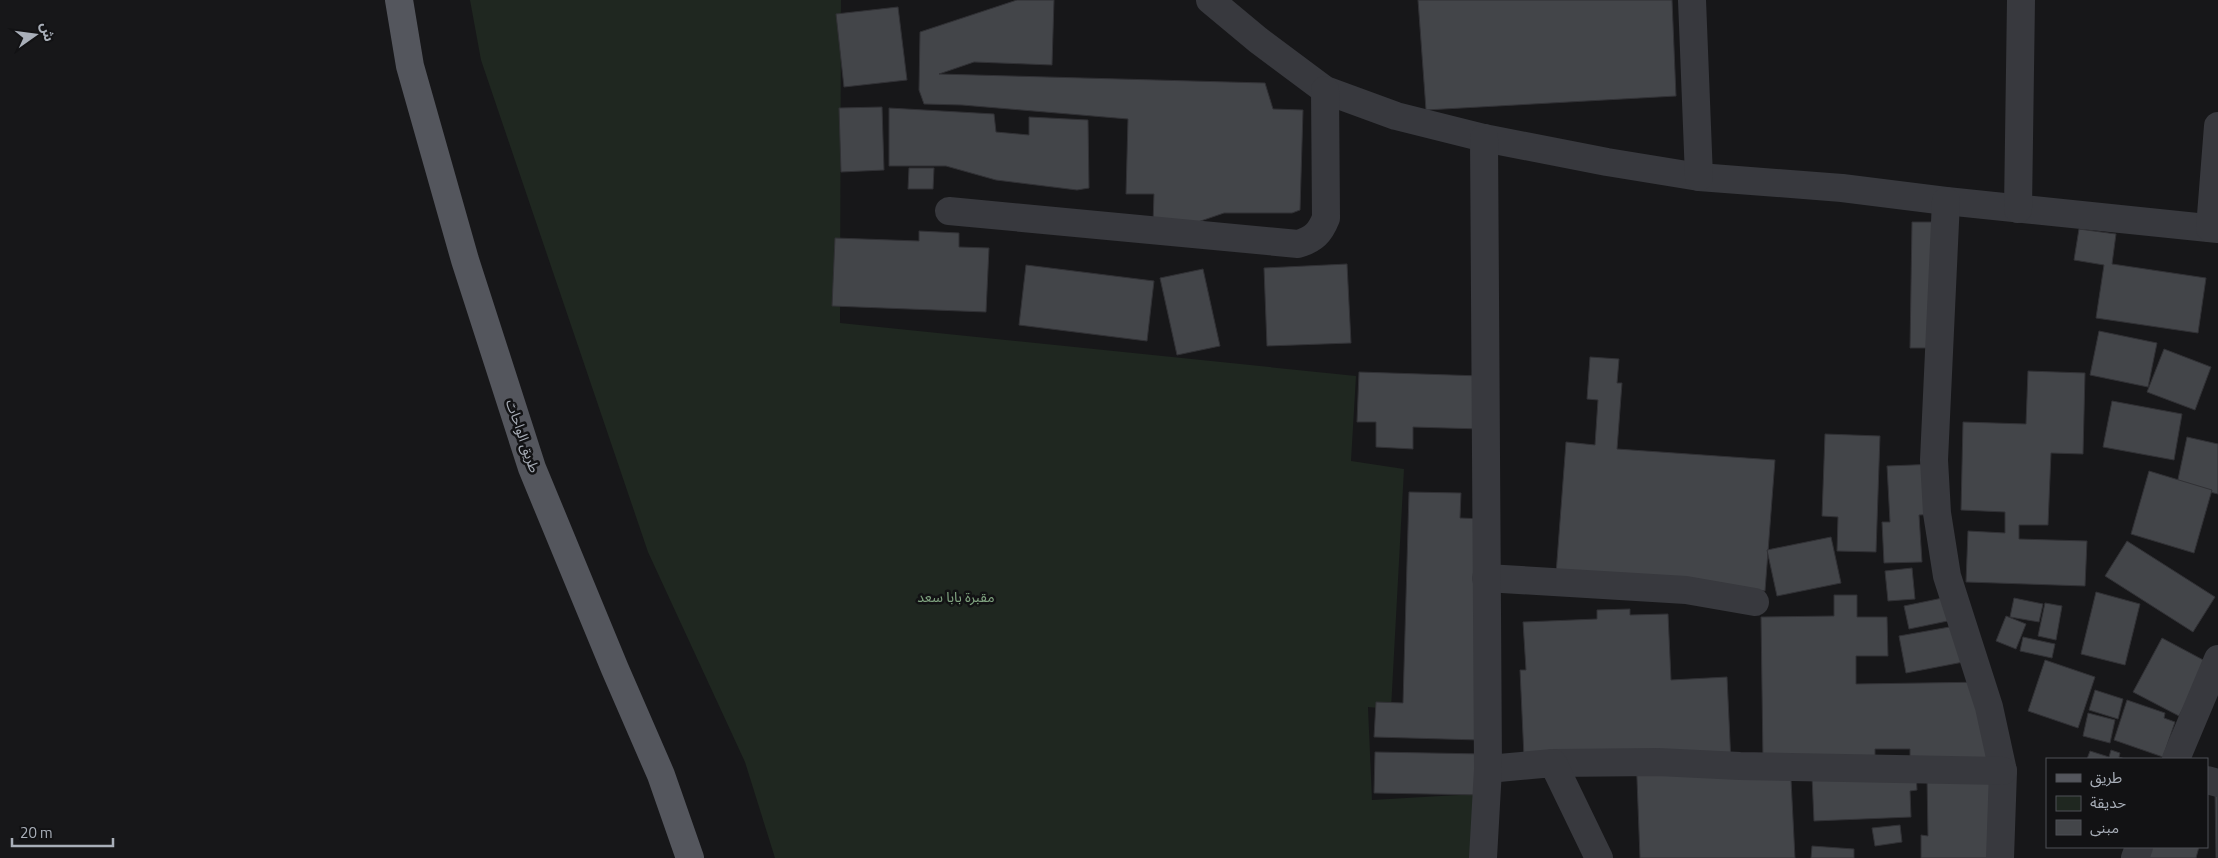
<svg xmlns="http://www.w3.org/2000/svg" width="2218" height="858" font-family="'Titillium Web','Noto Sans Arabic',sans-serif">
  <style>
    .green { fill: #1f2720 }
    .building { fill: #434549; stroke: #313135 }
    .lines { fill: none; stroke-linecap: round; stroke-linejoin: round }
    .minor { stroke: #38393e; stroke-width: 28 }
    .primary { stroke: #54565d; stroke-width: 28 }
    .labels { text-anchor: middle; stroke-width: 5; stroke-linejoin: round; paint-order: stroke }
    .street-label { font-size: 14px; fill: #a9afb9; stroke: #121214 }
    .park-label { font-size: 14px; fill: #80a480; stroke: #121214 }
  </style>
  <rect width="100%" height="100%" fill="#171719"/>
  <polygon class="green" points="470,0 841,0 840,323 1356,376 1351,461 1404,469 1391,709 1368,707 1372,800 1475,794 1475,858 775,858 745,762 648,552 481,60"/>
  <g class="building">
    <polygon points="1017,0 1054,0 1052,65 974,62 939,74 1265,83 1273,109 1303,110 1300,210 1292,213 1224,213 1189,225 1153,224 1154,194 1126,194 1128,119 962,105 924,104 919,90 920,32"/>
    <polygon points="1418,0 1672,0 1676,96 1426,110"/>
    <polygon points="898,7 907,80 844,87 836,14"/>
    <polygon points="882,107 884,170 841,172 839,108"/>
    <polygon points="889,108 994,114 996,132 1029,135 1029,117 1088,120 1089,188 1077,190 996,180 946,166 889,166"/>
    <polygon points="909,168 934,168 933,189 908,189"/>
    <polygon points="1912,222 1944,222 1942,348 1910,348"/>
    <polygon points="2079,229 2116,234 2112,264 2206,278 2198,333 2096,318 2104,265 2074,260"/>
    <polygon points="919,231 959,233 959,247 989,248 986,312 832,306 835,238 919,241"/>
    <polygon points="1347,264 1351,343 1267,346 1264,268"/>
    <polygon points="1026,265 1154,281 1147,341 1019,325"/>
    <polygon points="1203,269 1220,346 1177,355 1160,278"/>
    <polygon points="2099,331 2157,343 2148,387 2090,375"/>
    <polygon points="2164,349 2211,367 2195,410 2147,392"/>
    <polygon points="1590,357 1619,359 1617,383 1622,383 1617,449 1775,460 1765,591 1556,574 1566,442 1595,445 1598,400 1587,399"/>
    <polygon points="2028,371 2085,373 2083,454 2051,453 2048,525 2019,525 2019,539 2087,541 2085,586 1966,582 1968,531 2005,533 2005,512 1961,510 1963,422 2026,424"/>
    <polygon points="1359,372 1482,376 1481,429 1413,427 1413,449 1376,447 1376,422 1357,422"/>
    <polygon points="2112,401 2182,414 2174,460 2103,447"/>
    <polygon points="1825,434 1880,436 1876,552 1837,551 1838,517 1822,516"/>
    <polygon points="2187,437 2218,444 2218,494 2177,484"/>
    <polygon points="1938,464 1940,514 1919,515 1922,562 1884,563 1882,522 1890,522 1887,466"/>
    <polygon points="2149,471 2212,490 2194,553 2131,534"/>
    <polygon points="1409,492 1461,493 1460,518 1486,519 1479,740 1374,737 1376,702 1403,703"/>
    <polygon points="1831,537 1841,583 1777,596 1767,550"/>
    <polygon points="2127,541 2215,597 2193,632 2105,576"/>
    <polygon points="1912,568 1915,599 1888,601 1885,571"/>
    <polygon points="2096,592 2140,604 2125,665 2081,654"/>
    <polygon points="1962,594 1967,617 1909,629 1904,606"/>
    <polygon points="1834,595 1857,595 1857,617 1887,617 1888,656 1856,656 1856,684 1988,682 1989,765 1910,766 1910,749 1875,749 1875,759 1763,760 1761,617 1834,616"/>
    <polygon points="2014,598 2043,604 2039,622 2010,617"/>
    <polygon points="2045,603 2062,606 2056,640 2038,636"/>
    <polygon points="1630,609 1630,615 1668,614 1671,680 1727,677 1731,763 1790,760 1795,858 1640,858 1636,753 1524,757 1520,670 1526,670 1523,622 1597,619 1597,610"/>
    <polygon points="2006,616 2026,624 2016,649 1996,641"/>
    <polygon points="1972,623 1979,659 1906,673 1899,636"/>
    <polygon points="2023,637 2055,644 2052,658 2020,651"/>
    <polygon points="2162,638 2207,662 2179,716 2133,692"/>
    <polygon points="2045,660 2095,677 2078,728 2028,711"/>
    <polygon points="2095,690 2123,699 2118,719 2089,710"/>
    <polygon points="2127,700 2165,713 2164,718 2175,722 2163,757 2114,740"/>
    <polygon points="2088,713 2115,720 2110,743 2083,736"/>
    <polygon points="2111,750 2120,753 2119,757 2125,759 2087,759 2090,751 2109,757"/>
    <polygon points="1375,752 1484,754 1483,795 1374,793"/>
    <polygon points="1916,772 1917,790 1910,791 1911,817 1814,821 1812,776"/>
    <polygon points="2002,774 2004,858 1921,858 1921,835 1928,836 1927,776"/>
    <polygon points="2215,792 2218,792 2218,858 2216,858"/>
    <polygon points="1900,825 1902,842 1875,846 1872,828"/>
    <polygon points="1812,846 1854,849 1854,858 1811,858"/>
    <polygon points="2141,847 2199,847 2196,858 2138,858"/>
  </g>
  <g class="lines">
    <g class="minor">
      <polyline points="1210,0 1258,40 1325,90 1396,116 1484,138 1607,162 1699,177 1842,188 1946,201 2218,229"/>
      <polyline points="1692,0 1699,177"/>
      <polyline points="1946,201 1934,460 1937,513 1947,576 1989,707 2003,771 2000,858"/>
      <polyline points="2018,209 2021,0"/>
      <path d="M949,211L1298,244C1314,239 1320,233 1326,218L1325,90"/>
      <polyline points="2210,228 2218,126"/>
      <polyline points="1486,578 1686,590 1755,602"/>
      <polyline points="2176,759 2218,659"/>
      <polyline points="1553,763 1658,762 1740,766 2003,771"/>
      <polyline points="1488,769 1553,763 1599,858"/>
      <polyline points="2207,780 2218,783"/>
      <polyline points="1483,858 1488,769 1484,138"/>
      <polyline points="2135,858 2139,847"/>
    </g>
    <polyline class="primary" points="399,0 410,66 465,260 532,468 615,669 661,775 690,858"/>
  </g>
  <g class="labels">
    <g class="street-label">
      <text transform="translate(523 436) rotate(71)" y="5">طريق الواحات</text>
    </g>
    <g class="park-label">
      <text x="956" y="602">مقبرة بابا سعد</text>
    </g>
  </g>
  <rect x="2046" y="758" width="162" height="90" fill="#121214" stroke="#4e5156"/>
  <rect x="2056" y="774" width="25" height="8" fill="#54565d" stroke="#4e5156"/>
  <text x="2090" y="783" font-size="15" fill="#a9afb9">طريق</text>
  <rect x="2056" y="796" width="25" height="15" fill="#1f2720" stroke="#4e5156"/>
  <text x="2090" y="808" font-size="15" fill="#a9afb9">حديقة</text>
  <rect x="2056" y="820" width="25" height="15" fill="#434549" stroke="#4e5156"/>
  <text x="2090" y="833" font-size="15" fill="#a9afb9">مبنى</text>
  <g transform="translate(35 35) rotate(76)" stroke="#121214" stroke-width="4" paint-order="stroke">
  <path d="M0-4L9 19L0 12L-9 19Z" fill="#a9afb9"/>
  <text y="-8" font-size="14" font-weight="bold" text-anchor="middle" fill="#a9afb9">ش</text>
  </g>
  <path d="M12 838v8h101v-8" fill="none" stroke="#a9afb9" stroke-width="2.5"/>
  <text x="20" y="838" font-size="15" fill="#a9afb9" stroke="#121214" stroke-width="4" paint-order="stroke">20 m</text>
</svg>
